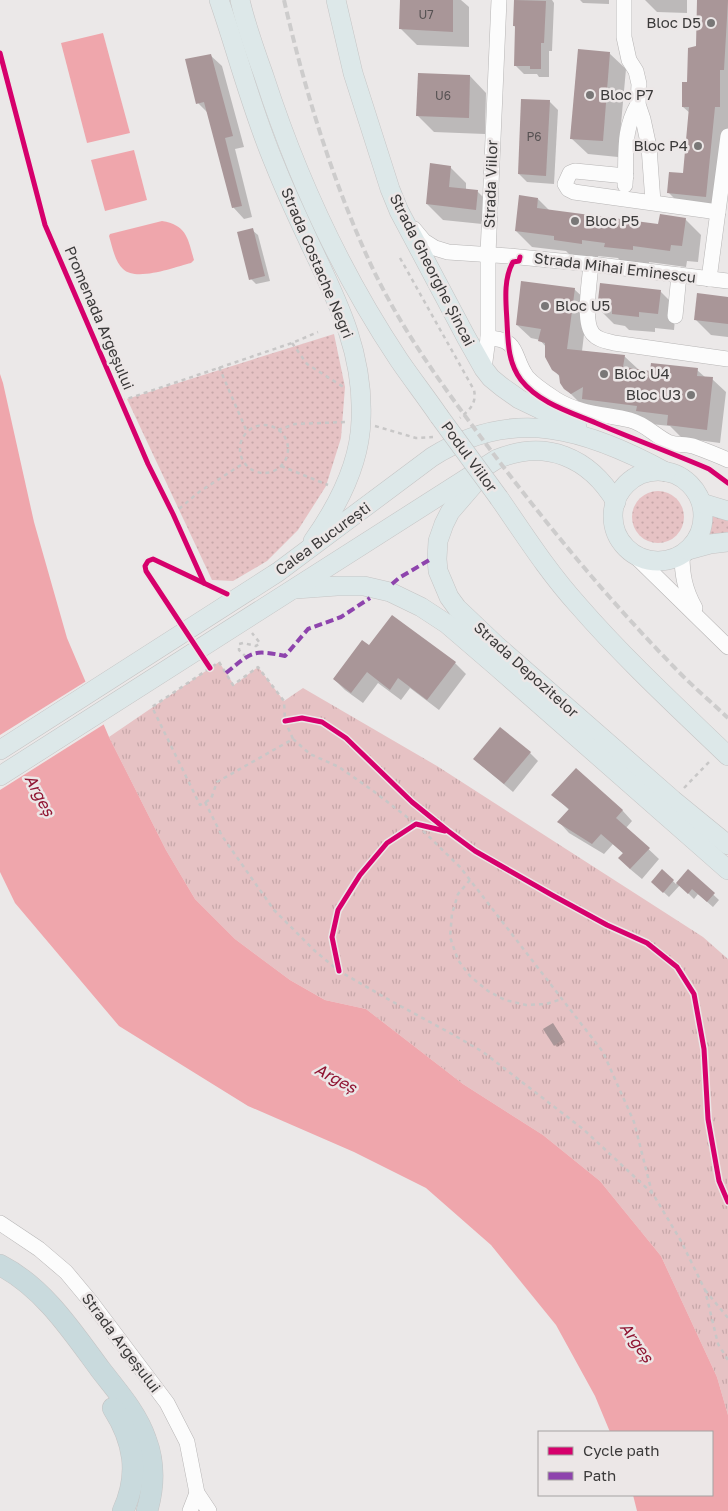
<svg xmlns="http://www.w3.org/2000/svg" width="728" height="1511" font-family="'Golos Text',sans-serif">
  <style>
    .grass { fill: url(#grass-dots) }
    .park { fill: url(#park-tufts) }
    .water { fill: #efa6ac }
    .pier { fill: #ebe8e8 }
    .shadow { fill: #0003 }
    .building { fill: #a99698 }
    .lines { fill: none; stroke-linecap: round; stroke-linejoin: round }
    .minor-casing { stroke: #b7b5b5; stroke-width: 16 }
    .major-casing { stroke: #c5c4c4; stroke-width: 20 }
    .highway-casing { stroke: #c5c4c4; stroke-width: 22 }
    .path { stroke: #c8c7c7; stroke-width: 2.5; stroke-dasharray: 4 4; stroke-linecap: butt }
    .minor { stroke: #fcfcfc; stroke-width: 15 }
    .major { stroke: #dde8e9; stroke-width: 19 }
    .highway { stroke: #c9dadd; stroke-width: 21 }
    .rail { stroke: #cdcccc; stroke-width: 4; stroke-dasharray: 8 4; stroke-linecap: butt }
    .major-bridge-casing { stroke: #c5c4c4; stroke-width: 20; stroke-linecap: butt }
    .major-bridge { stroke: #dde8e9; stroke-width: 19 }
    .quiet { stroke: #8e44ad; stroke-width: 4; stroke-dasharray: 8 4; stroke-linecap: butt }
    .cycleway-casing { stroke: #ece7e7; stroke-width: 8 }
    .cycleway { stroke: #d6006c; stroke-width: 5 }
    .poi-dot { fill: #797777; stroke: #ece7e7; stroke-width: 2 }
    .labels { text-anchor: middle; stroke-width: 5; stroke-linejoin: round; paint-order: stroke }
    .number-label { font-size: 12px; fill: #565152 }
    .poi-label { font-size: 15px; fill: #3b3a3a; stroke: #ece7e7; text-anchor: start }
    .street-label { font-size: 15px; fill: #3b3a3a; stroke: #ece7e7 }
    .water-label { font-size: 16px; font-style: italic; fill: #901633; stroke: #ece7e7 }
  </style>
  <defs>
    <pattern id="grass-dots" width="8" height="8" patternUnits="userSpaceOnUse" patternTransform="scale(1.25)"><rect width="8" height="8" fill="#e6c2c4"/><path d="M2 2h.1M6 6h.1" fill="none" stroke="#c6a7a9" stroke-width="1.8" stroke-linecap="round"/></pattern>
    <pattern id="park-tufts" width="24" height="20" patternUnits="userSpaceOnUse" patternTransform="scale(1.25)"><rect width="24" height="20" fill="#e6c2c4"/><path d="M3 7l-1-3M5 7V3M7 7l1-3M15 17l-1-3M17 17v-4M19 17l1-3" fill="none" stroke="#c6a7a9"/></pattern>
  </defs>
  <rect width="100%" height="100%" fill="#ebe8e8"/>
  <g class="grass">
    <polygon points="334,334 345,387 341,438 326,486 298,530 267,561 233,581 212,580 127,399"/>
    <circle cx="658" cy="517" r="26"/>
    <polygon points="703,511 728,511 728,542 688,550 702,530"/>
  </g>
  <polygon class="park" points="219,662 234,685 258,667 284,701 303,688 437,766 703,937 728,959 728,1415 717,1377 661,1256 600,1181 543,1135 463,1084 366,1009 325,1000 290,980 235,939 195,899 166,850 109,737"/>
  <g class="water">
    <polygon points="103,33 130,133 87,143 61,43"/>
    <polygon points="134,150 147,200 105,211 91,160"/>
    <path d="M162,221C187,225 188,239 194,260L191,263C175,267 136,282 123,269C115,262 112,246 109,236L110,234Z"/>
    <polygon points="0,374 3,383 34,522 67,638 109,737 166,850 195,899 235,939 290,980 325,1000 366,1009 463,1084 543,1135 600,1181 661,1256 717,1377 728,1415 728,1511 637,1511 633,1495 712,1495 712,1432 610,1432 595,1396 556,1325 491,1245 426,1188 354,1152 248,1106 119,1026 15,903 0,872"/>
  </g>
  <polygon class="pier" points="88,680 106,723 0,790 0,735"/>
  <g class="shadow">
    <polygon points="402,0 461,0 469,7 469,47 417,45 401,29"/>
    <polygon points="515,0 552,0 554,3 552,51 549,51 549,77 539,77 537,74 524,74 515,65 517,28 514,26"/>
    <polygon points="580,0 618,0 609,0 609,4 583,3"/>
    <polygon points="645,0 687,0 687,13 657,12"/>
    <polygon points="698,0 728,0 728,137 721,212 684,208 669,193 684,175 690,113 683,107 697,47"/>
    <polygon points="609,53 626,69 618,157 588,154 571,138"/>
    <polygon points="210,55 222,66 244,147 235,149 252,217 244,219 233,207 209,114 198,103"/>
    <polygon points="470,76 486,93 485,134 434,132 418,116"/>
    <polygon points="549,101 558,110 554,184 527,182 519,174"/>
    <polygon points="450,167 466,183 466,190 478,192 494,208 492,225 443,220 427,204"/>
    <polygon points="538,199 550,211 659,226 685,219 701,235 698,262 687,261 686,267 649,262 649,266 622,263 618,258 598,256 598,260 571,256 566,251 532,247 516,231"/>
    <polygon points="252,230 258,235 270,281 256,284 251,279"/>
    <polygon points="574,289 588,302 582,351 624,356 638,369 651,372 697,370 706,378 712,379 726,392 720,443 682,438 670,426 651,424 597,412 589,404 585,406 579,402 565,388 560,377 553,369 546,347 540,340 531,338 517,325"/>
    <polygon points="660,291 676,307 674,330 655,328 655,332 629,330 625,326 614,324 598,308"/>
    <polygon points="728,298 728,337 711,335 695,319"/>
    <polygon points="370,647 455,663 466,674 439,710 410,688 401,700 378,683 363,703 345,690 334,679"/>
    <polygon points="530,753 538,761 513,792 474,759"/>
    <polygon points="553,794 622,810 632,821 626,828 659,859 642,879 630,869 624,854 613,844 604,854 569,833 559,822 569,810"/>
    <polygon points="662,871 676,884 688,871 719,900 713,907 698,894 694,899 680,885 669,897 658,887"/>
    <polygon points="555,1027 565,1042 557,1047 555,1045"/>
  </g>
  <g class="building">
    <polygon points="400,0 453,0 453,32 399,29"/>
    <polygon points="514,0 546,1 544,43 541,43 541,69 530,69 530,66 514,66 515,26 513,26"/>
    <polygon points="697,0 728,0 724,70 720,70 720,107 715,107 706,197 667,193 669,172 683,173 689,107 682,107 682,82 687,82 688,48 696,46"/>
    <polygon points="578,49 610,52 603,141 570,139"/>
    <polygon points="211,54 233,136 225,138 242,206 232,208 204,102 196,104 185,59"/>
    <polygon points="418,73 470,75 469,118 416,116"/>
    <polygon points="521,99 550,100 546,176 518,174"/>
    <polygon points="430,163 451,166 449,187 478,190 476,210 426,204"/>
    <polygon points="519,195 538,198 537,208 658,224 660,214 686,218 682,246 671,245 670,251 633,246 633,250 604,247 605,243 582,240 582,244 554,240 554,236 515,231"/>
    <polygon points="253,228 265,276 249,280 237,232"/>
    <polygon points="521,281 575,288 567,349 625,355 623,367 650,371 651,363 698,368 697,376 713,377 707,430 667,425 668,415 636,411 637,406 582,399 583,387 571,394 564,389 560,383 559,375 552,370 545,357 545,343 538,341 541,329 516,325"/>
    <polygon points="600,283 661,290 658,314 639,312 639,317 612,314 612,310 597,309"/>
    <polygon points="697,293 728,297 728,324 694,320"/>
    <polygon points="392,615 456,662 427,700 398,678 390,690 367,672 351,693 333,679 362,640 369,645"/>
    <polygon points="500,727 531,752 504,784 473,759"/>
    <polygon points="576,768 623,810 616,818 650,848 630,869 618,858 623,853 601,834 592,844 557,822 569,809 551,795"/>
    <polygon points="662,869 674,880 663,893 651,882"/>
    <polygon points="688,869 715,893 707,902 692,889 688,894 676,883"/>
    <polygon points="553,1023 563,1039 554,1046 543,1029"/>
  </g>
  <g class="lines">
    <g class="minor-casing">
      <g id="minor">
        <polyline points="624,0 624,37 629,60 636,71 639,84 638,104 643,119 649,147 653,202"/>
        <polyline points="626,176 575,171 570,173 565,184 568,189 574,192 718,212"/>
        <path d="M625,185C627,154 622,132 638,104"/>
        <polyline points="414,229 424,241 435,248 448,252 509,256 591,264 728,281"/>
        <path d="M591,264C590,280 582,322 593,334C598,340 607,341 614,343L728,359"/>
        <polyline points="709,279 728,136"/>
        <polyline points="675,316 679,275"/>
        <path d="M488,338C521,339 512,357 527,377C535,386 548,394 557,400C580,414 605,414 630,420C646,424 656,437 670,443C677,445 685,444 693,446C704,450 717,455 728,460"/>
        <polyline points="484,369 488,338 488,254 499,0"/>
        <polyline points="631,552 728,647"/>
        <path d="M682,555C682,575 685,590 695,608"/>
        <polyline points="0,1223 39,1249 66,1272 91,1302 167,1403 187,1442 197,1493 209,1511"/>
        <polyline points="190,1511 197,1493"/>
      </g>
    </g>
    <g class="major-casing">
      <g id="major">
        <path d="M219,0C238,55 252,111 275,165C286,193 299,220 312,248C339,304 364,355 361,420C360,463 337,507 313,541"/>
        <path d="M240,0C246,26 255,51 264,76C296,175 341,273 399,360C412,379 426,397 439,416"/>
        <polyline points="336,0 353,73 390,189 399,211 466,337 484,369 491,378 502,387 519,399 577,427"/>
        <circle cx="658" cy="516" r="45"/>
        <polyline points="481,476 450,512 444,524 438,541 437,559 438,571 449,597 457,608 496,645 673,800 728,845"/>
        <path d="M499,498C524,534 548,572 578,605C624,658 677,707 728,756"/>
        <polyline points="702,503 728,511"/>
        <polyline points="688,550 710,544 728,542"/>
        <polyline points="296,589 337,586 364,586 390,592 421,607 447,624 497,667 728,870"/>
        <path d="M0,750L278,572L432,457C514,405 588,430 666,472"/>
        <path d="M0,776L497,459C546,439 589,457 616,502"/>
      </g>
    </g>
    <g class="highway-casing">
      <g id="highway">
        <path d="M0,1265C43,1287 72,1331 100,1369C117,1391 137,1413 146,1440C155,1464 154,1487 147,1511"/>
        <path d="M113,1408C134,1441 140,1474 123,1511"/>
      </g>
    </g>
    <g class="path">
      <path d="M400,258L474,390C477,404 469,410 460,418"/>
      <polyline points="292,343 307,364 345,388"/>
      <polyline points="219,367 247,432"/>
      <polyline points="121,401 292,343 318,332"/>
      <circle cx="264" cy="449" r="24"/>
      <polyline points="375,426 416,438 433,437"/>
      <polyline points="278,430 295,424 346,422"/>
      <polyline points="281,466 328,485"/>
      <polyline points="173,514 199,492 244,463"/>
      <polyline points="246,657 239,650 239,644 243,643 256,646 260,643 252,633"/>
      <polygon points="219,662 233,685 258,667 284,701 285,721 293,739 217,782 211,799 200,805 152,707"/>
      <polyline points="293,739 310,754 339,767 372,790 416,824 460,867 603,1052 634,1122 652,1193"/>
      <polyline points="684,788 710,761"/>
      <polyline points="205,802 222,836 274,910 315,951 339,971 393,1002 452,1034 483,1052 583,1129 653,1194 681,1241 705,1290 718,1344 728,1360"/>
      <polyline points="470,880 458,894 452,914 450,937 458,960 470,976 488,991 505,1000 526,1005 546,1004 562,999"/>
      <polyline points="705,1290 728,1318"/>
    </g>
    <use href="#minor" class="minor"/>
    <use href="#major" class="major"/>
    <use href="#highway" class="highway"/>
    <path class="rail" d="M284,0C304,87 330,173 366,254C396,322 439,381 483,440C542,519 605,596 674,667C691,685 710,701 728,718"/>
    <g class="major-bridge-casing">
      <polyline id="major-bridge" points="439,416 499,498"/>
    </g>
    <use href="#major-bridge" class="major-bridge"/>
    <g class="quiet">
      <polyline points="392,584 399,578 431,559"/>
      <path d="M226,673C252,652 252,649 285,656L308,629L341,617L370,598"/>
    </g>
    <g class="cycleway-casing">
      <g id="cycleway">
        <polyline points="0,53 45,225 148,464 173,514 204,583"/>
        <path d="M520,257L519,261L513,262C503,280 506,302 507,322C508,342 508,363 521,380C539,403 570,412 596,423C633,439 672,453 709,469L728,483"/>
        <polyline points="210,668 146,571 145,566 148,561 153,559 227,594"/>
        <polyline points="285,721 302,718 322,722 346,738 412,802 448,831 475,851 552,895 607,925 647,943 677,967 694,994 704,1049 708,1119 719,1181 728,1202"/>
        <polyline points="339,971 332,937 338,910 360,875 387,843 416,824 445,831"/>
      </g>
    </g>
    <use href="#cycleway" class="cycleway"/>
  </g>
  <g class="poi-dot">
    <circle cx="711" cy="23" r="5"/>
    <circle cx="590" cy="95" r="5"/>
    <circle cx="698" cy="146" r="5"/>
    <circle cx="575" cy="221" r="5"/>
    <circle cx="545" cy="306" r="5"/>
    <circle cx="604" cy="374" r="5"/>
    <circle cx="691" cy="395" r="5"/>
  </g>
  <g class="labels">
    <g class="number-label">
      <text x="426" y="19">U7</text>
      <text x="443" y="100">U6</text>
      <text x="534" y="141">P6</text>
    </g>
    <g class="poi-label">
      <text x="701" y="28" text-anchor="end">Bloc D5</text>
      <text x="600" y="100">Bloc P7</text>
      <text x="688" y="151" text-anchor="end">Bloc P4</text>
      <text x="585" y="226">Bloc P5</text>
      <text x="555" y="311">Bloc U5</text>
      <text x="614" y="379">Bloc U4</text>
      <text x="681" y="400" text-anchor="end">Bloc U3</text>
    </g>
    <g class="street-label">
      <text transform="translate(491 184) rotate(-88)" y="5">Strada Viilor</text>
      <text transform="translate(317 263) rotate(67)" y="5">Strada Costache Negri</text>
      <text transform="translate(615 268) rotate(7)" y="5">Strada Mihai Eminescu</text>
      <text transform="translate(432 270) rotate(63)" y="5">Strada Gheorghe Șincai</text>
      <text transform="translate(99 318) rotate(67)" y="5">Promenada Argeșului</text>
      <text transform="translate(469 457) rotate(54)" y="5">Podul Viilor</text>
      <text transform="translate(323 539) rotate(-36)" y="5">Calea București</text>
      <text transform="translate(526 670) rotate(42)" y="5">Strada Depozitelor</text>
      <text transform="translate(121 1343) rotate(53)" y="5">Strada Argeșului</text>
    </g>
    <g class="water-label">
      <text transform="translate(40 795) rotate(62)" y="6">Argeș</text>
      <text transform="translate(336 1078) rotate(28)" y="6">Argeș</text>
      <text transform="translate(637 1342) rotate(55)" y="6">Argeș</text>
    </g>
  </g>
  <rect x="538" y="1431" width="175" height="65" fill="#ece7e7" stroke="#a5a2a2"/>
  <rect x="548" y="1447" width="25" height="8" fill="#d6006c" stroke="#a5a2a2"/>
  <text x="583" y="1456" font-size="15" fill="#3b3a3a">Cycle path</text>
  <rect x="548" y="1472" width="25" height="8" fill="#8e44ad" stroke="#a5a2a2"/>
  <text x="583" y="1481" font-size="15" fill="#3b3a3a">Path</text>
</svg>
